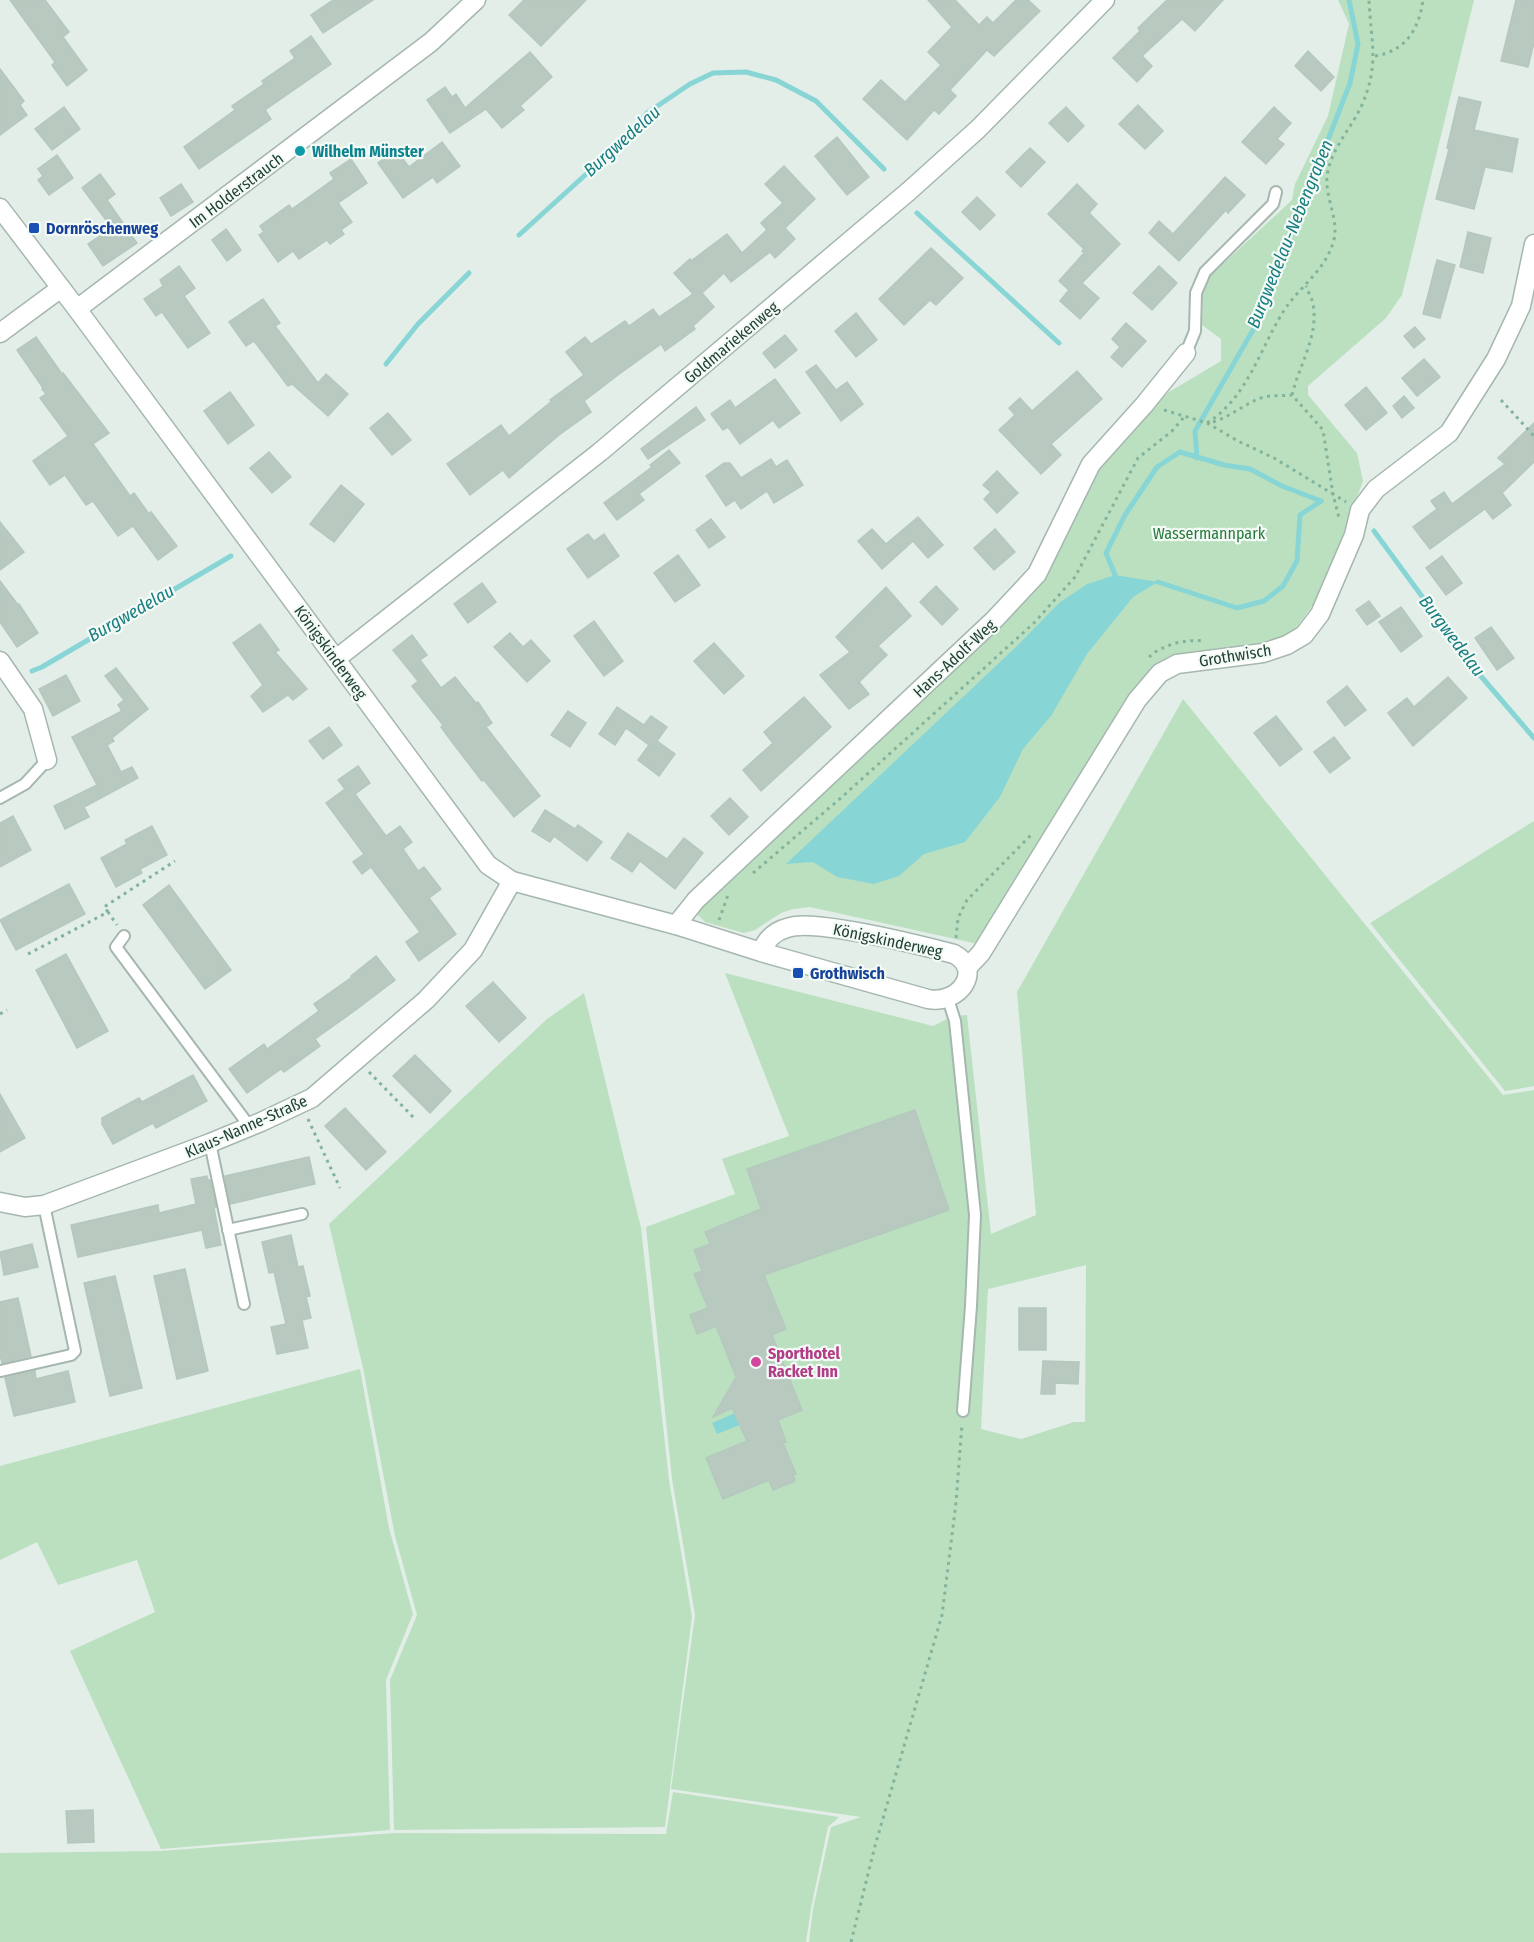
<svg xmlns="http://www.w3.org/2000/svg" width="1534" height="1942" font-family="'Fira Sans Condensed',sans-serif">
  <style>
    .green { fill: #bbe0c0; fill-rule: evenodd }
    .water { fill: #88d5d6 }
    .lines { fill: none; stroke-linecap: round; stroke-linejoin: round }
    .stream { stroke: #88d5d6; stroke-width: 5 }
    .building { fill: #b8c9c0; stroke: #b5c8be; stroke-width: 1.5 }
    .service-casing { stroke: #a5b7ae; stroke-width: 14 }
    .minor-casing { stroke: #a5b7ae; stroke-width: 21 }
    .path { stroke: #82b49d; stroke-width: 3; stroke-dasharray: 3 4.5; stroke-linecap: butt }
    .service { stroke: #fff; stroke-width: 10 }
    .minor { stroke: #fff; stroke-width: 18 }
    .culture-dot { fill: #0f9aa8; stroke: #f4faf6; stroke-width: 2 }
    .transit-dot { fill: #1a4fb4; stroke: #f4faf6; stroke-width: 2 }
    .hotel-dot { fill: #d1479c; stroke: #f4faf6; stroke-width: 2 }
    .labels { text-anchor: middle; stroke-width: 4.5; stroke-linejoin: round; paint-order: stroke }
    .culture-label { font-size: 16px; font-weight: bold; fill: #0d838f; stroke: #f4faf6; text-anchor: start }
    .street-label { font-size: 16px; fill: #214134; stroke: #f4faf6 }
    .transit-label { font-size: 16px; font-weight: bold; fill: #164399; stroke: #f4faf6; text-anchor: start }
    .park-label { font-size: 16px; fill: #297b3d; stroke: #f4faf6 }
    .hotel-label { font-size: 16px; font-weight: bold; fill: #b23c85; stroke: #f4faf6; text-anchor: start }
    .water-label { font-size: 18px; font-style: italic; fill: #177e81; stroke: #f4faf6 }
  </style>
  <rect width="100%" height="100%" fill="#e3eee8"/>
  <g class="green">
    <polygon points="1338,0 1474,0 1402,295 1386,318 1308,386 1308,395 1357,453 1363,481 1320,595 1296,628 1271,645 1148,675 1123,703 978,944 810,907 793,909 781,913 755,930 744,933 705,922 697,914 700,904 1039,579 1098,468 1147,413 1169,392 1221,361 1221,339 1202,325 1203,293 1210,276 1292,200 1295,184 1328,116 1349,24"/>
    <path d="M1183,699L1503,1095L1534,1090V1942H809L813,1909L831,1827L861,1817L671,1789L695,1615L672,1479L646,1227L735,1194L722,1159L789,1136L725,973L933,1026L953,1016L967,1015L991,1234L1036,1215L1017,992ZM1086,1265L1085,1422H1074L1021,1439L981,1429L988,1289Z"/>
    <polygon points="1534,821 1534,1086 1505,1091 1370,923"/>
    <polygon points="584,993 641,1228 669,1480 692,1617 665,1827 394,1830 390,1680 417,1615 395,1536 363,1368 329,1224 547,1019"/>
    <polygon points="360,1369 389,1528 413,1614 386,1680 390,1830 161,1849 70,1651 155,1612 137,1560 58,1585 37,1542 0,1560 0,1466"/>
    <polygon points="673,1792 839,1817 828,1827 811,1908 806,1942 0,1942 0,1853 161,1851 394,1833 666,1834"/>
  </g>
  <g class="water">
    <polygon points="1115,575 1158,582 1133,597 1087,654 1051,716 1023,749 1000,797 965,842 924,854 899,876 874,884 837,877 813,862 786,864 1018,645 1059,603 1087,584"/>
    <polygon points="735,1413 740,1425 717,1434 712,1423"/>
  </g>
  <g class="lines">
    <g class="stream">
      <polyline points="917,213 1059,343"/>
      <polyline points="519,235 626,138 647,113 690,84 713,73 746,72 776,80 816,101 884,169"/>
      <polyline points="386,364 418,324 469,273"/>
      <polyline points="1197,458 1195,431 1257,323 1350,83 1358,44 1349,0"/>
      <polyline points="1374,531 1479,674 1534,738"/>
      <polyline points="1115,575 1106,553 1125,515 1157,467 1180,452 1224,465 1250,469 1282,486 1321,501"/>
      <polyline points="1158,582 1237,608 1264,601 1283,586 1297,561 1300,515 1321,501"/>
      <polyline points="32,671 42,667 231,556"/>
    </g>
  </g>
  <g class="building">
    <polygon points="10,0 45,0 69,32 63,37 87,70 67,86 52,65 55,62"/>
    <polygon points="333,0 373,0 323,33 311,15"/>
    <polygon points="524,0 586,0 541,46 509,15"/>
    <polygon points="928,0 955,0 979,25 987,17 993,23 1016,0 1028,0 1040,11 994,56 987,50 950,90 956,96 939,114 934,110 907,140 863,99 881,80 905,102 941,65 928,52 952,27"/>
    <polygon points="1167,0 1223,0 1195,31 1182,19 1142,56 1152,66 1137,82 1113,58 1140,31 1138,28"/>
    <polygon points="1516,0 1534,0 1534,43 1528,67 1501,61"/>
    <polygon points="311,36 331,64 265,110 271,119 199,169 184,147 235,110 232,106 264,84 262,81 295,58 290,51"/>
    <polygon points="1308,51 1334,77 1321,91 1295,66"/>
    <polygon points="530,52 552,77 520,106 524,110 502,128 486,109 450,133 427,100 445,87 452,97 456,94 465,108"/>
    <polygon points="0,69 24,101 20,105 27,115 0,135"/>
    <polygon points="1459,97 1481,102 1474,130 1518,139 1512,172 1485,167 1474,209 1436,199 1449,149 1447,148"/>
    <polygon points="1138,105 1163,131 1145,149 1119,124"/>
    <polygon points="64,107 80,129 52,150 35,129"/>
    <polygon points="1066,107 1084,126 1068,142 1049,123"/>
    <polygon points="1274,107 1291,123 1277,139 1284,144 1266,164 1242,142"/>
    <polygon points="837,137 869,177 847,195 815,156"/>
    <polygon points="442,142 460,166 437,183 433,177 403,198 378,163 396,150 409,167"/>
    <polygon points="1030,148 1045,162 1021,187 1006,172"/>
    <polygon points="57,155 73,178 49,195 38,180 43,176 38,169"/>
    <polygon points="351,159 367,183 338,203 352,222 341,230 344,234 330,244 327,240 299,259 293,251 278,262 259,235 264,232 260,226 289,205 292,209 334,179 330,173"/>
    <polygon points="784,166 815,199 785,228 795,239 775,258 770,252 731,282 724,273 702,293 714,307 693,326 695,329 665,351 661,344 618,375 584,401 591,412 559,435 509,478 503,470 470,495 447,464 501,425 509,436 552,401 550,400 584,375 566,352 585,337 591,344 625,321 629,326 653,309 659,317 693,294 674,273 690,259 691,261 727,234 742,253 767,230 761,223 783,203 765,184"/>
    <polygon points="100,174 115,194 107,200 137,243 103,266 88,244 112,228 82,188"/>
    <polygon points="1225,177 1245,195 1228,213 1226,210 1179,261 1149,233 1159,221 1173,234"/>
    <polygon points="181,184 193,202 171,216 160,198"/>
    <polygon points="1077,184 1097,204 1089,213 1120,244 1082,283 1099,298 1080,319 1060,301 1069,290 1059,281 1084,253 1082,251 1084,249 1048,214"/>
    <polygon points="977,197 995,215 980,230 962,212"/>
    <polygon points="226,229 241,250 227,261 212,240"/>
    <polygon points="1468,232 1491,238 1483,273 1460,267"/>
    <polygon points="931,248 963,278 936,305 930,300 904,325 879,299"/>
    <polygon points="1437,260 1455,265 1440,318 1423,314"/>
    <polygon points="179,266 195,288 184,296 210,333 188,348 162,312 156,316 144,299 163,286 160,280"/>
    <polygon points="1159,266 1177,283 1152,310 1133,293"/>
    <polygon points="263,299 280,323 275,326 318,383 326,374 348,394 328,416 292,384 288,386 254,341 246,346 229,322"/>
    <polygon points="856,313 877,340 856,357 835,331"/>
    <polygon points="1126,323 1146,341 1122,367 1111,357 1120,347 1112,339"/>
    <polygon points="1415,327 1425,339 1414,348 1404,336"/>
    <polygon points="785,335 797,350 775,368 763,353"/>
    <polygon points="36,337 62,374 63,373 109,433 93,444 130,496 134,493 149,514 151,512 177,546 158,560 133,526 118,536 93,501 86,505 65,475 50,485 33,461 68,436 40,398 46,394 42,389 43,388 17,350"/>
    <polygon points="1424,359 1440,377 1417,396 1402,378"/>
    <polygon points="816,365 836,390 847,382 863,404 841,421 806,372"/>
    <polygon points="1077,371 1102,399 1051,444 1061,455 1041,474 999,430 1015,415 1009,408 1020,398 1032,411"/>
    <polygon points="775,379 800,413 779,428 773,420 740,444 728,427 723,430 711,414 730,400 735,408"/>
    <polygon points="1366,387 1387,413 1366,430 1345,405"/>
    <polygon points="230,392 254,425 228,444 204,411"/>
    <polygon points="1404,396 1414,408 1402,418 1393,406"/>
    <polygon points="696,407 705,420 648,459 641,449"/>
    <polygon points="388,413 411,440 392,455 370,428"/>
    <polygon points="1534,423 1534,462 1502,493 1511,505 1493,519 1485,509 1430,549 1413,527 1437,509 1431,501 1444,492 1452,504 1505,464 1498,458"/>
    <polygon points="669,450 680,463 639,494 644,500 617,520 604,503 652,467 650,465"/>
    <polygon points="269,452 291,477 272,493 250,468"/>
    <polygon points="771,459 776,467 787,460 803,485 774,503 767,491 741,509 735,500 726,506 706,476 724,463 730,463 741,478"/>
    <polygon points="997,471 1018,493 997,513 984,499 991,492 983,485"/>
    <polygon points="341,485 364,504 334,542 310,524"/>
    <polygon points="918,517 943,545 928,558 913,541 882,569 858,541 872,529 886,544"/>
    <polygon points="711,519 725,537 709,548 696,530"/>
    <polygon points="0,522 24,552 0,570"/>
    <polygon points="995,529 1015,552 994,570 974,548"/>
    <polygon points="588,534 594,541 604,534 619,556 588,578 567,549"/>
    <polygon points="678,555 700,585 675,602 654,573"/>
    <polygon points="1442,556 1462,583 1446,595 1426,568"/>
    <polygon points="0,581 18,605 19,604 38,633 17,647 0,622"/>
    <polygon points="482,583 496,602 468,623 454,604"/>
    <polygon points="936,586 958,609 942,625 920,602"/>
    <polygon points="886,587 911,616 878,646 887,655 859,682 869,694 849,709 820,675 850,652 836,637"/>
    <polygon points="1369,601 1380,616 1367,625 1356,610"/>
    <polygon points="1401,607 1422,636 1401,652 1379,622"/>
    <polygon points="594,621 623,661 604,676 574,636"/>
    <polygon points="260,624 279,650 275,652 307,689 293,700 288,695 263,712 251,696 263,685 233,643"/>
    <polygon points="1491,627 1514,658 1497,670 1475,638"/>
    <polygon points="510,633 523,647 531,640 550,661 527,682 494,647"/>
    <polygon points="412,635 427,655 420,660 441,688 455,677 476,703 478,702 492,723 486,727 540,796 514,817 483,779 482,781 452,742 441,727 443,725 412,686 418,681 393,650"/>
    <polygon points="714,643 744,676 724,694 694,661"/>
    <polygon points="116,668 148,709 112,738 114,741 107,745 121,772 132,767 138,778 84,807 89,817 65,829 54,806 97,785 72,737 122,711 118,705 124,700 105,676"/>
    <polygon points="66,675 80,701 53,716 39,689"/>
    <polygon points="1448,677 1467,698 1413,746 1388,713 1407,698 1414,707"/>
    <polygon points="1347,686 1366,710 1345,726 1327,702"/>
    <polygon points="804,697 831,727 761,791 743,770 773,743 764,732"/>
    <polygon points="617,707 644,725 651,716 667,727 657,741 675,754 659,776 638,760 649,745 626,728 615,745 599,734"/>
    <polygon points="568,711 586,723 570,747 551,735"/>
    <polygon points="1276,716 1302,749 1280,766 1254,733"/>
    <polygon points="329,727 342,745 323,759 309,741"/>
    <polygon points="1334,737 1350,758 1330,773 1314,752"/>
    <polygon points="358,766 370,783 355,794 386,836 400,826 412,842 403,849 418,871 424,867 441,889 429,898 456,934 419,961 406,942 420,932 371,867 362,874 353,862 364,854 326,803 345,789 338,780"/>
    <polygon points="730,798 748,817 729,835 711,816"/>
    <polygon points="545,810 575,829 578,825 602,842 587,861 554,836 550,842 532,831"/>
    <polygon points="13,816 31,850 0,867 0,823"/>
    <polygon points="152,826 167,855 140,869 142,873 116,887 101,858 127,844 125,840"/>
    <polygon points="628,833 667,859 684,838 703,853 675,889 640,861 632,872 611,858"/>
    <polygon points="69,884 85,914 16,950 0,920"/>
    <polygon points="169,885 231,970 205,989 143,905"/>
    <polygon points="66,954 108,1031 77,1048 36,970"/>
    <polygon points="376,956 395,980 357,1009 315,1039 320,1046 284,1072 281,1069 247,1093 229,1069 264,1044 267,1049 319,1011 314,1004 352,977 351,976"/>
    <polygon points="493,982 526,1018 499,1042 466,1006"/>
    <polygon points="415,1055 451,1091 430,1113 393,1076"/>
    <polygon points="193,1075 207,1101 156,1128 153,1123 113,1144 102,1124 102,1118 139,1098 142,1102"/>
    <polygon points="0,1094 25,1138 0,1152"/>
    <polygon points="345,1108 386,1152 366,1170 325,1126"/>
    <polygon points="915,1110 949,1210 764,1275 786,1329 772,1335 802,1410 778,1420 786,1442 783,1443 796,1474 793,1475 795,1481 773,1490 769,1480 723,1499 706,1458 747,1441 732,1408 713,1417 736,1377 716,1326 697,1334 690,1315 708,1308 694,1274 702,1271 694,1250 710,1244 705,1232 761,1209 747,1169"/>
    <polygon points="309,1157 315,1184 230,1204 225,1176"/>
    <polygon points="207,1176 208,1180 210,1180 216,1207 214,1208 221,1245 206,1248 202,1230 78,1257 71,1225 158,1205 159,1213 196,1204 191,1179"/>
    <polygon points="291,1235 298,1267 303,1266 310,1296 306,1297 311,1318 302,1320 308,1348 277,1354 271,1327 286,1324 274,1272 269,1273 262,1242"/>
    <polygon points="32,1244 38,1267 4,1275 0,1252"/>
    <polygon points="185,1269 208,1371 177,1379 154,1276"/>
    <polygon points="115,1276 142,1388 110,1396 84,1283"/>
    <polygon points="18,1298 31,1356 2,1363 0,1355 0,1302"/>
    <rect x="1019" y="1308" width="27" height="42"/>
    <polygon points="1043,1361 1079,1362 1078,1384 1055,1383 1055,1394 1041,1394"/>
    <polygon points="35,1371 36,1379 68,1371 75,1402 14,1416 5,1378"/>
    <polygon points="93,1810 94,1842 68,1843 66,1811"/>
  </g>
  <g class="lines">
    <g class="service-casing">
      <g id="service">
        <polyline points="1186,353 1195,331 1196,293 1205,272 1273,204 1276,192"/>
        <polyline points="0,798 25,784 47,760"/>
        <polyline points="124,936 116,947 250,1127"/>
        <polyline points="948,999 955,1021 975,1215 971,1306 963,1411"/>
        <polyline points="210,1143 244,1304"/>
        <polyline points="228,1230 302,1214"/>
        <polyline points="1,1371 71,1355 75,1351 44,1205"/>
      </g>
    </g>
    <g class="minor-casing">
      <g id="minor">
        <path d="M0,208L77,309L488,865L512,881L676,925L761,952L928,999C959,1005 984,970 954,954C912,943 868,932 824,927C812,926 799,924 787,928C775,931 766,940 761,952"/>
        <polyline points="77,309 431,42 476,0"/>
        <polyline points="0,333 61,288"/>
        <polyline points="336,659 600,452 909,191 978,129 1105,0"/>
        <polyline points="0,661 33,709 47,760"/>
        <polyline points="676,925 696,900 995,619 1037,574 1091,464 1144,405 1186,353"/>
        <polyline points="967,968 981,953 1137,700 1160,673 1177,664 1263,653 1287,645 1304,635 1320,614 1354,535 1360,510 1376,489 1449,433 1496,359 1521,306 1534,244"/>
        <polyline points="0,1202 25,1207 44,1205 210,1143 261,1122 312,1098 426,1000 473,950 512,881"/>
      </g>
    </g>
    <g class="path">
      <path d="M1375,56C1406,51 1419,29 1423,0"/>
      <path d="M1292,395C1299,365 1319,336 1313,304C1312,298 1308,292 1306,286"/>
      <polyline points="1501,400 1534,436"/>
      <polyline points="1164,410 1207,423 1238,441 1274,458 1333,494 1339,518"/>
      <path d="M1213,422C1232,416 1245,403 1264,397C1272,395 1283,396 1292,395L1323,430L1333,494L1346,502"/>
      <path d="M1207,423C1247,398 1259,351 1283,312C1298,288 1324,272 1333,243C1341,220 1322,194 1328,171C1333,147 1351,128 1361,107C1380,65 1371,43 1369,0"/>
      <path d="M1149,657C1163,644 1186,639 1205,641"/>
      <polyline points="753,873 842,797 1035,622 1075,577 1138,458 1172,431 1185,416"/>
      <polyline points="108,912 104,907 175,861"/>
      <polyline points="719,920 728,895"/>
      <polyline points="956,938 958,918 967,900 1031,835"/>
      <polyline points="28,954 108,912 117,925"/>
      <polyline points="0,1014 7,1010"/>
      <polyline points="369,1072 416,1120"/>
      <polyline points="308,1119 340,1188"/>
      <polyline points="851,1942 875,1846 942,1615 956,1503 962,1424"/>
    </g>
    <use href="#service" class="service"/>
    <use href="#minor" class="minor"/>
  </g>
  <circle class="culture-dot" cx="300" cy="151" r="6"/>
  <g class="transit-dot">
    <rect x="28" y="222" width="12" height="12" rx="3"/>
    <rect x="792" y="967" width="12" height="12" rx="3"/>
  </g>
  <circle class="hotel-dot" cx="756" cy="1362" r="6"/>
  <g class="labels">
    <g class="culture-label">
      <text x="312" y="157">Wilhelm Münster</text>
    </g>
    <g class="street-label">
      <text transform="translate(236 190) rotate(-37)" y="6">Im Holderstrauch</text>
      <text transform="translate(731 342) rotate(-40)" y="6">Goldmariekenweg</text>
      <text transform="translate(331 652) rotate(54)" y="6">Königskinderweg</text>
      <text transform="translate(1235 655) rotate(-9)" y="6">Grothwisch</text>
      <text transform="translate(954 658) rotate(-43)" y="6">Hans-Adolf-Weg</text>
      <text transform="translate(888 940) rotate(12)" y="6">Königskinderweg</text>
      <text transform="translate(246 1126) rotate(-24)" y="6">Klaus-Nanne-Straße</text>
    </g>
    <g class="transit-label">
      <text x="46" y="234">Dornröschenweg</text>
      <text x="810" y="979">Grothwisch</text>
    </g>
    <g class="park-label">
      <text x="1209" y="539">Wassermannpark</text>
    </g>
    <g class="hotel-label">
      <text x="768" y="1359">Sporthotel<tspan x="768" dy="18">Racket Inn</tspan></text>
    </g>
    <g class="water-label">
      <text transform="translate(622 141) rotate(-42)" y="6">Burgwedelau</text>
      <text transform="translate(1290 234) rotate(-68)" y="6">Burgwedelau-Nebengraben</text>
      <text transform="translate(131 613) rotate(-30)" y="6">Burgwedelau</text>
      <text transform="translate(1452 636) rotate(53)" y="6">Burgwedelau</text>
    </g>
  </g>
</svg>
